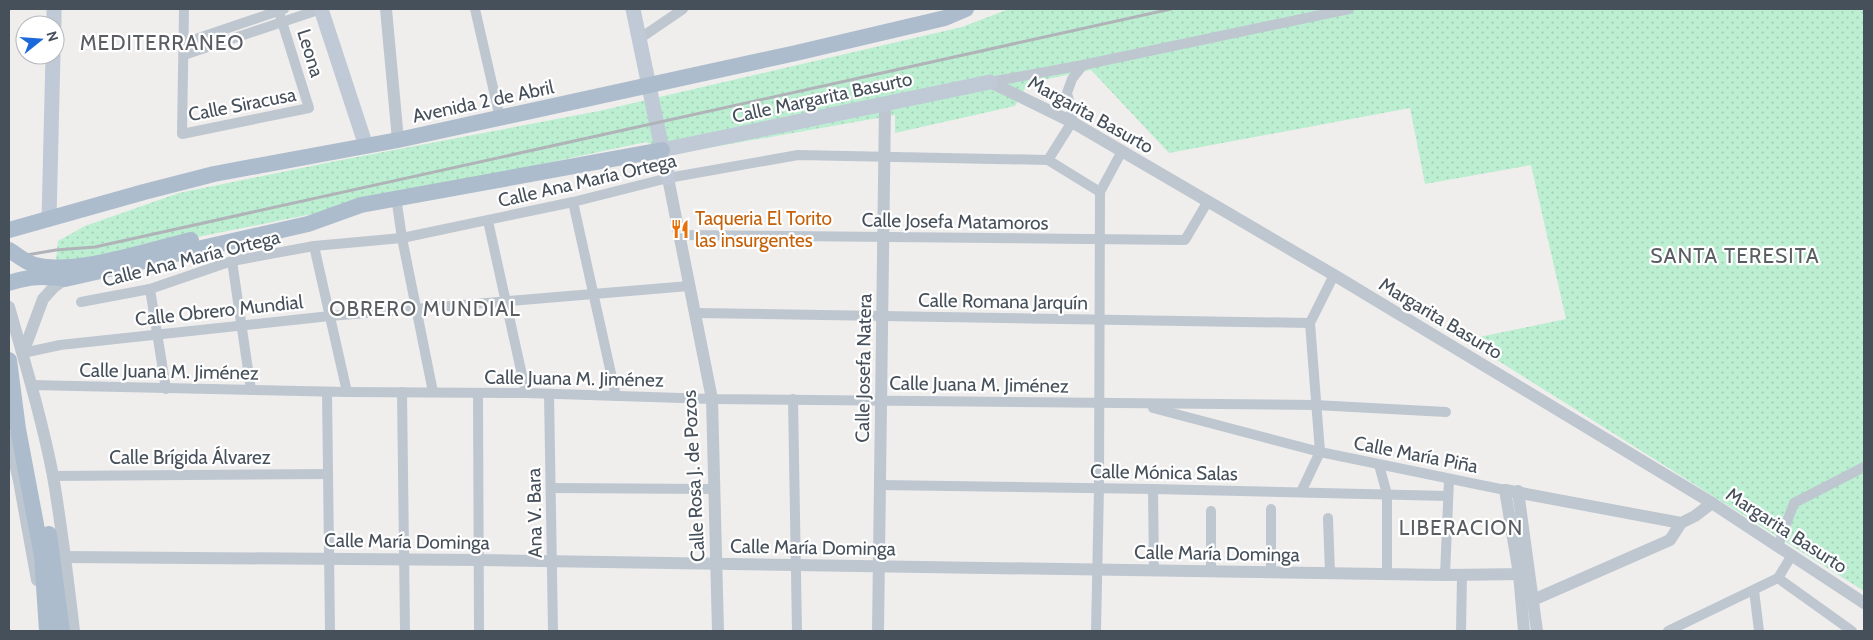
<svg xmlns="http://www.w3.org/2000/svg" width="1873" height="640" font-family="Cabin,sans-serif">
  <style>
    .grass { fill: url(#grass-dots) }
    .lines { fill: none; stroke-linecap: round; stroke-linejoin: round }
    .minor { stroke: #bec7d0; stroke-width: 10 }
    .tertiary { stroke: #bec7d0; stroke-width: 12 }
    .secondary { stroke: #c0cad6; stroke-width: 15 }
    .primary { stroke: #adbccc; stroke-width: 16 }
    .rail { stroke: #b0b3b8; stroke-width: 3 }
    .primary-bridge { stroke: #adbccc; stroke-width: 16 }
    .labels { text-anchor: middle; stroke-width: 4.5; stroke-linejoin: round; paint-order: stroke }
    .street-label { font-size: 19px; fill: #46505b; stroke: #fff }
    .food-label { font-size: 19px; fill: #c56008; stroke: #fff; text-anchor: start }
    .quarter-label { font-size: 21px; letter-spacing: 1px; fill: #5a5e62; stroke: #fff }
  </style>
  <defs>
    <pattern id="grass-dots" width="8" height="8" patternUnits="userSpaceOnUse" patternTransform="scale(1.25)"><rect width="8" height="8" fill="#bceed1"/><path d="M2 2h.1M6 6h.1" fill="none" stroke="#a3ceb6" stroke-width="1.8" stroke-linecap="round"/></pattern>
  </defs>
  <rect width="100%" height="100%" fill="#f0eeed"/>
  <polygon class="grass" points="1009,9 1864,9 1864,591 1465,340 1566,319 1531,165 1425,184 1410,108 1169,153 1091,70 1028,83 1015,106 895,133 895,115 674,154 646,142 405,193 317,213 73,262 56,260 58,241 85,226 179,193 336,161 599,111 962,27"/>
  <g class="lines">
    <g class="minor">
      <polyline points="184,9 182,134 309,108 278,9"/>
      <polyline points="475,9 500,118"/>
      <polyline points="639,39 683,9"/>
      <polyline points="184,43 284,9"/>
      <polyline points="184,55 321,9"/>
      <polyline points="990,82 1083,65 1349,9"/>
      <polyline points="1048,160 1072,122 1071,108 1067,93 1072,79 1083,65"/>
      <polyline points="396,197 402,238 433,392"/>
      <polyline points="573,202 616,396"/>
      <polyline points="488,221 526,393"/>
      <polyline points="679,235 1185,240 1208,201"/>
      <polyline points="314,246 347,392"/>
      <polyline points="232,261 251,390"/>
      <polyline points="150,289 166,389"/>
      <polyline points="81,302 150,289 232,261 314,246 402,238 573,202 668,178 798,155 1048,160 1100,192"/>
      <polyline points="695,313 1310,323"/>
      <polyline points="23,353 60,345 330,316 689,286"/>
      <polyline points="31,385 347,392 526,393 712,399 1315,405 1446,412"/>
      <polyline points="327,392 330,631"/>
      <polyline points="402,392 405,631"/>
      <polyline points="478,394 479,631"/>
      <polyline points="549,394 553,631"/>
      <polyline points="793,399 797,631"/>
      <polyline points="1153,408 1320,452 1505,490"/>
      <polyline points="1379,465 1387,494 1387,574"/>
      <polyline points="52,476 328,474"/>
      <polyline points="880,485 1153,489 1448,496"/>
      <polyline points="551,488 714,489"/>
      <polyline points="1153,489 1154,571"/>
      <polyline points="1301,492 1320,452 1310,323 1334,275"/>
      <polyline points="1211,511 1211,572"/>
      <polyline points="1328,518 1330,574"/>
      <polyline points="1778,546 1794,503 1864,467"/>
      <polyline points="1271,573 1271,509"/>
      <polyline points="1445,575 1449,480"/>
      <polyline points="1778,578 1852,631"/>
      <polyline points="1754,590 1759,631"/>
      <polyline points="1096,631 1099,488 1100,192 1122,151"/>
      <polyline points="1461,631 1462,575"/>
      <polyline points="1668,631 1778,578 1792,555"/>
    </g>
    <g class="tertiary">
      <polyline points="386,9 398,140"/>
      <polyline points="990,82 1072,122 1334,275 1712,503 1864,603"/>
      <polyline points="668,178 712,399 718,631"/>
      <path d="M9,307C25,363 42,419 53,476C62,528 68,580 74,631"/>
      <polyline points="23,353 43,299 54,287 65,279"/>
      <polyline points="9,438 19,481 37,580"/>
      <polyline points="1518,491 1537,631"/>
      <polyline points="65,557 478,560 1445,575 1529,574"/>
      <polyline points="1533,600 1670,540 1681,523"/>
      <polyline points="878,631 885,105"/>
      <polyline points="1524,631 1519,574 1505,490 1681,523 1695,516 1712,503"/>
    </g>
    <g class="secondary">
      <polyline points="321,9 366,146"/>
      <polyline points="633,9 668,178"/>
      <polyline points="54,25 54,9"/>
      <polyline points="662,150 990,82"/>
      <polyline points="49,219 53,55"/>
    </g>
    <g class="primary">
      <polyline points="9,230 144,192 214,174 398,140 796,53 945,18 966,9"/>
      <path d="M9,283C30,276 43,276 65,279L308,224L361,205L662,150"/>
      <polyline points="9,360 18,429 42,556 47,631"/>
      <polyline points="49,534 62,631"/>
    </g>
    <polyline class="rail" points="9,258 56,250 95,247 1171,9"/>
    <path class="primary-bridge" d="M9,250C16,254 24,261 32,264C70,277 150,250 191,240"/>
  </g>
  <defs>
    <g id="restaurant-bare" transform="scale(1.5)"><path d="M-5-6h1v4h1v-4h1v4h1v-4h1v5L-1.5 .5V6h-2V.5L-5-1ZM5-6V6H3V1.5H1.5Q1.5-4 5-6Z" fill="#e8710a" stroke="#fff" stroke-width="2.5" paint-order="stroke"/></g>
  </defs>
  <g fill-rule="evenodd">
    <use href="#restaurant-bare" x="680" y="229"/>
  </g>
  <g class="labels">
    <g class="street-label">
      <text transform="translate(311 53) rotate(73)" y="7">Leona</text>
      <text transform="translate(822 97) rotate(-12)" y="7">Calle Margarita Basurto</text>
      <text transform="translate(483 101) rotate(-12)" y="7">Avenida 2 de Abril</text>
      <text transform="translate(242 104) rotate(-11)" y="7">Calle Siracusa</text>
      <text transform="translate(1091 114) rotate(29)" y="7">Margarita Basurto</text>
      <text transform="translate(587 180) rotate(-13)" y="7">Calle Ana María Ortega</text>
      <text transform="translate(955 221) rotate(1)" y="7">Calle Josefa Matamoros</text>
      <text transform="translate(191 258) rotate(-14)" y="7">Calle Ana María Ortega</text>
      <text transform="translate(1003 301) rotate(1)" y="7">Calle Romana Jarquín</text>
      <text transform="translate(219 310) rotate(-6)" y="7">Calle Obrero Mundial</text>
      <text transform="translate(1441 318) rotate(31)" y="7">Margarita Basurto</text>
      <text transform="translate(863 368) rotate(-89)" y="7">Calle Josefa Natera</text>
      <text transform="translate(169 371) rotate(1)" y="7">Calle Juana M. Jiménez</text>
      <text transform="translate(574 378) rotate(1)" y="7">Calle Juana M. Jiménez</text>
      <text transform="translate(979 384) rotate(1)" y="7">Calle Juana M. Jiménez</text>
      <text transform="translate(1416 454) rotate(11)" y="7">Calle María Piña</text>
      <text x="190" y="464">Calle Brígida Álvarez</text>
      <text transform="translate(1164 472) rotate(1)" y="7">Calle Mónica Salas</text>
      <text transform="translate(693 476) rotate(-93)" y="7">Calle Rosa J. de Pozos</text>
      <text transform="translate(534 513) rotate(-91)" y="7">Ana V. Bara</text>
      <text transform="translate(1787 530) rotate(33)" y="7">Margarita Basurto</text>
      <text transform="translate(407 541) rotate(1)" y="7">Calle María Dominga</text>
      <text transform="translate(813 547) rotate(1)" y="7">Calle María Dominga</text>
      <text transform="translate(1217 553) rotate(1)" y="7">Calle María Dominga</text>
    </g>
    <g class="food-label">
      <text x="695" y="225">Taqueria El Torito<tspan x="695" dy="22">las insurgentes</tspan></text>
    </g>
    <g class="quarter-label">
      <text x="162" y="50">MEDITERRANEO</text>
      <text x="1735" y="263">SANTA TERESITA</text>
      <text x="425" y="316">OBRERO MUNDIAL</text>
      <text x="1461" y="535">LIBERACION</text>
    </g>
  </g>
  <rect width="1873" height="640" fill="none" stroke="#46505b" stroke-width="20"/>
  <g transform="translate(40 40) rotate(73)"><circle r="24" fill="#ffffff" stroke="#b5b9bd"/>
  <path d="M0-4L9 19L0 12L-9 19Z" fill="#1c68db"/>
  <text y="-8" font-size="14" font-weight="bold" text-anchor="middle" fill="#46505b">N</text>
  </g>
</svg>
